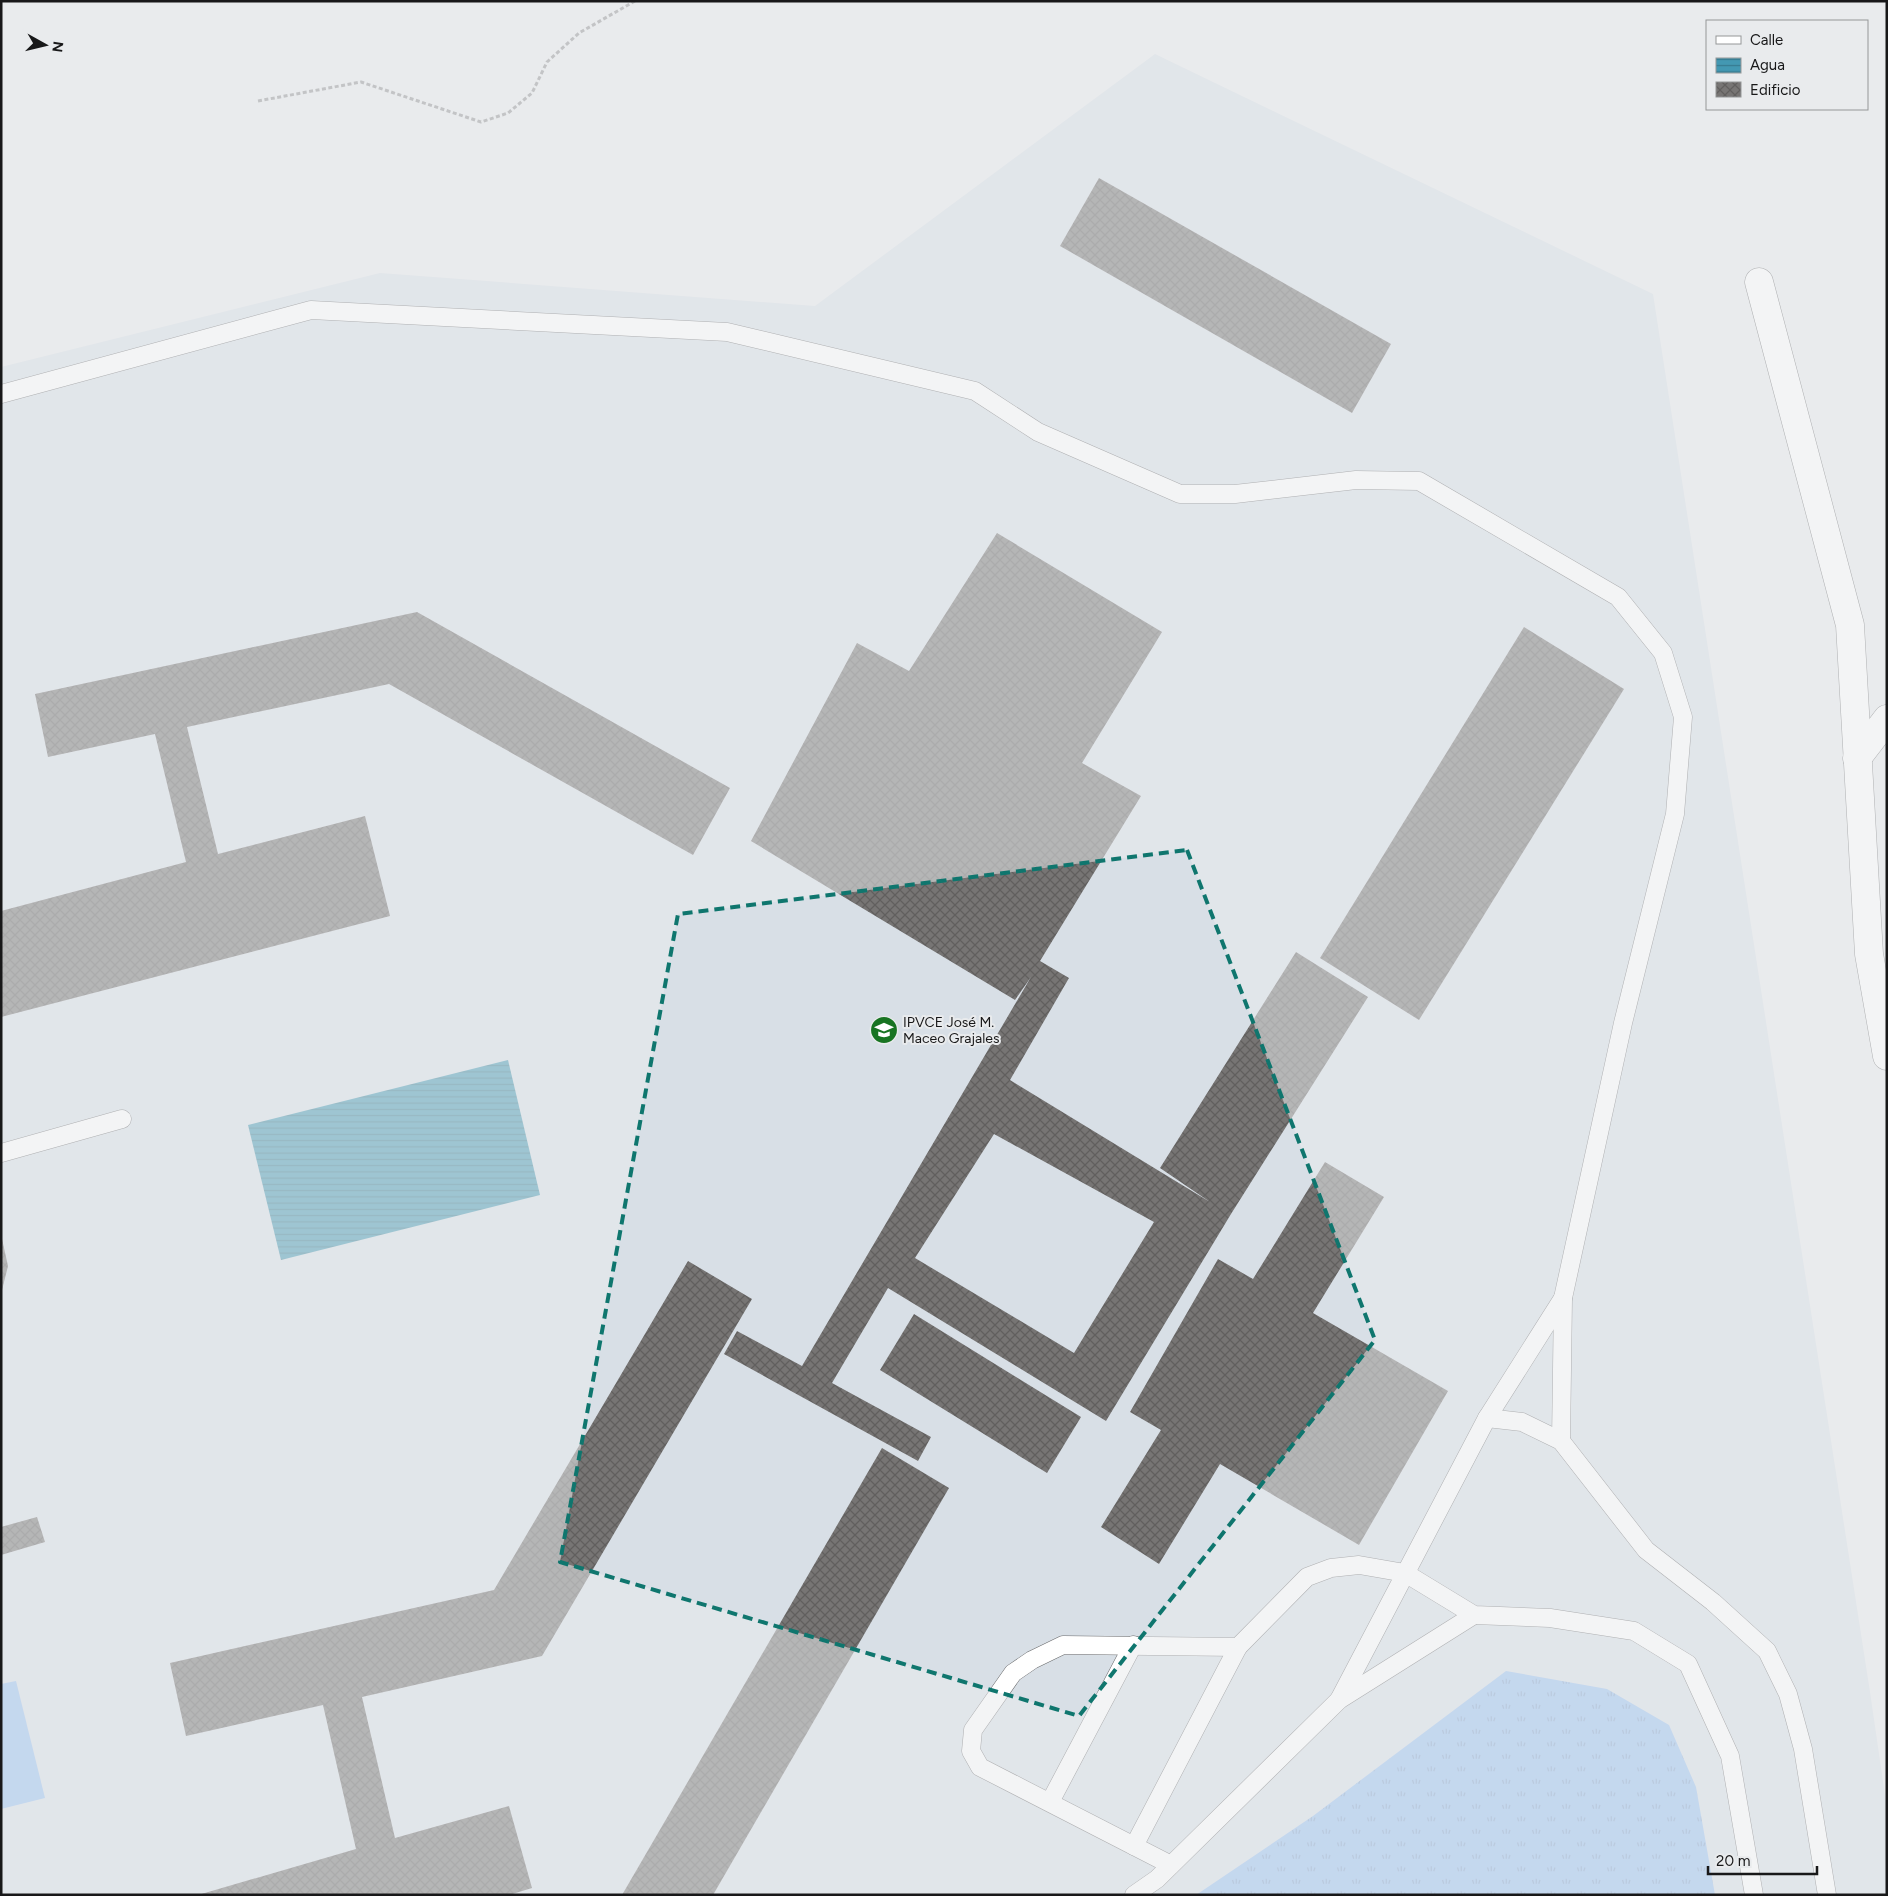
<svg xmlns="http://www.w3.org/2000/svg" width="1888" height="1896" font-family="Figtree,sans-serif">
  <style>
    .built { fill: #d8dfe6 }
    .grass { fill: url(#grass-tufts) }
    .pitch { fill: #98c0f0 }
    .water { fill: url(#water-rules) }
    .building { fill: url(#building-cross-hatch); fill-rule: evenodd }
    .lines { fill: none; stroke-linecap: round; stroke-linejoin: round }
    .lane-casing { stroke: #696a6c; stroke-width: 19 }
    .street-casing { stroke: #696a6c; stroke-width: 29 }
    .path { stroke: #959698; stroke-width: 3; stroke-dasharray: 4 2.5; stroke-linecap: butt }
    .lane { stroke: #fff; stroke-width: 18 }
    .street { stroke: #fff; stroke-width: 28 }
    .marked { fill: none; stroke: #0f766e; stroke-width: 4; stroke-dasharray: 10 6; stroke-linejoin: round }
    .labels { text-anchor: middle; stroke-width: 4; stroke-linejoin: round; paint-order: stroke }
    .poi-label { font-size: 14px; fill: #181819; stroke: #e9ebed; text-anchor: start }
  </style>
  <defs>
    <pattern id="grass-tufts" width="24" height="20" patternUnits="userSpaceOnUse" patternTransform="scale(1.25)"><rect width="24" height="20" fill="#98c0f0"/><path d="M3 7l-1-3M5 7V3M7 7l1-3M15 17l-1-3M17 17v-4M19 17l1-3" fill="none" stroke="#82a4cd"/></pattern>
    <pattern id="water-rules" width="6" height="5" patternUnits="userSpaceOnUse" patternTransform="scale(1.25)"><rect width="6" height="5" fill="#4398b2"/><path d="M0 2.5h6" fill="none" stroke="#377b90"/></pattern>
    <pattern id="building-cross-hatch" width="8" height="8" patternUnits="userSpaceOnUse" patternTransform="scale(1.25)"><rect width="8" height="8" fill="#777574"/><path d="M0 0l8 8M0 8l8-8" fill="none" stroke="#615f5e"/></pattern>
  </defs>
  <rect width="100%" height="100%" fill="#e9ebed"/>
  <polygon class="built" points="1155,54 1653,294 1870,1692 1887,1809 1887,1895 1,1895 1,367 380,273 815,306"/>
  <polygon class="grass" points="1506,1671 1607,1689 1669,1725 1696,1787 1715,1895 1196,1895 1313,1816"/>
  <polygon class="pitch" points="16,1681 45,1798 1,1809 1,1684"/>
  <polygon class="water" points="508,1060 540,1195 281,1260 248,1125"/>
  <g class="building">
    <polygon points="1099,178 1391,344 1352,413 1060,246"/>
    <path d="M997,533L1162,632L1082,763L1141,796L1040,961L1069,978L1010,1080L1210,1202L1160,1168L1296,952L1368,997L1231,1214L1106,1421L888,1288L832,1383L931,1437L918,1461L724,1354L737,1331L802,1366L1031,977L1015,1000L751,841L857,643L909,671ZM994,1134L1154,1222L1074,1353L915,1258Z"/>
    <polygon points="417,612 730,788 693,855 389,684 187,727 218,854 365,816 390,916 1,1017 1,911 186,862 155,734 48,757 35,694"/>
    <polygon points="1524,627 1624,689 1419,1020 1320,958"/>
    <polygon points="1325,1162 1384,1197 1313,1313 1448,1391 1359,1545 1220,1464 1159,1564 1101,1527 1161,1430 1130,1412 1218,1259 1253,1279"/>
    <polygon points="2,1239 8,1266 2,1290 1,1240"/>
    <polygon points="688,1261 752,1299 542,1656 362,1697 395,1838 509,1806 532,1888 509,1895 198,1895 356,1849 323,1705 186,1736 170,1663 494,1590"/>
    <polygon points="914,1314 1081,1417 1047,1473 880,1370"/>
    <polygon points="882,1448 949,1488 713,1895 622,1895"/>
    <polygon points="37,1517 45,1542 1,1555 1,1527"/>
  </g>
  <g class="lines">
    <g class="lane-casing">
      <g id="lane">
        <polyline points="1,394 311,310 727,332 975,391 1038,432 1180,494 1235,494 1356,480 1419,481 1618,597 1663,653 1683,717 1675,814 1623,1023 1563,1298 1561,1441"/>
        <polyline points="1,1153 122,1119"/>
        <polyline points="1487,1418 1563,1298"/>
        <polyline points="1339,1700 1487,1418 1522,1422 1561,1441 1646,1550 1713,1602 1767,1651 1788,1694 1803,1749 1827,1895"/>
        <polyline points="1050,1802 1133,1645"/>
        <polyline points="1134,1846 1238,1647"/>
        <polyline points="1171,1865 980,1767 971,1751 973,1730 1013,1673 1032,1660 1063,1645 1238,1647 1307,1577 1331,1568 1359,1565 1405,1573 1474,1615 1550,1618 1634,1631 1688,1664 1730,1756 1754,1895"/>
        <polyline points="1134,1895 1157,1879 1339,1700 1474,1615"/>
      </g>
    </g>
    <g class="street-casing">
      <g id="street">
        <polyline points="1759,282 1850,625 1869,954 1887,1056"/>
        <polyline points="1857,758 1887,719"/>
      </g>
    </g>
    <polyline class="path" points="258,101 361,82 481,122 508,113 532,93 547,62 579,33 635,1"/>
    <use href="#lane" class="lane"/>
    <use href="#street" class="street"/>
  </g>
  <path d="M0 0H1888V1896H0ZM1187,850L1375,1340L1079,1716L560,1562L678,914Z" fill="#e9ebed" fill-opacity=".55" fill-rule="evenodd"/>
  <path class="marked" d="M1187,850L1375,1340L1079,1716L560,1562L678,914Z"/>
  <defs>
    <g id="school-disc" transform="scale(1.4375)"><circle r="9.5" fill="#187422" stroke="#e9ebed"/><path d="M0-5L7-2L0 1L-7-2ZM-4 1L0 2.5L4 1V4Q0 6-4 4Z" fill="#fff"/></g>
  </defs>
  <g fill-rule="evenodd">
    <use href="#school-disc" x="884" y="1030"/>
  </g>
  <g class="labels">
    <g class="poi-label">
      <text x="903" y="1027">IPVCE José M.<tspan x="903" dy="16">Maceo Grajales</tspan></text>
    </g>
  </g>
  <rect width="1888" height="1896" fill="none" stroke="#181819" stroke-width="5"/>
  <rect x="1706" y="20" width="162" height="90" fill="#e9ebed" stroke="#959798"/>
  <rect x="1716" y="36" width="25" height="8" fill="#ffffff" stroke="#959798"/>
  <text x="1750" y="45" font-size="15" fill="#181819">Calle</text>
  <rect x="1716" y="58" width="25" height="15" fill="url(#water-rules)" stroke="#959798"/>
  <text x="1750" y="70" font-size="15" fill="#181819">Agua</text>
  <rect x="1716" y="82" width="25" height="15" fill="url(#building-cross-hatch)" stroke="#959798"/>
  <text x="1750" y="95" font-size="15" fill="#181819">Edificio</text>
  <g transform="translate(45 45) rotate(98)" stroke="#e9ebed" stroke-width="4" paint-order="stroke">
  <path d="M0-4L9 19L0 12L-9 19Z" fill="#181819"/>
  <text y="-8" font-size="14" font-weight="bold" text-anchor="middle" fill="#181819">N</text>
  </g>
  <path d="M1708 1866v8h109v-8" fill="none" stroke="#181819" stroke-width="2.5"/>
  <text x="1716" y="1866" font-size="15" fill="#181819" stroke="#e9ebed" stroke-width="4" paint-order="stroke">20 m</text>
</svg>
